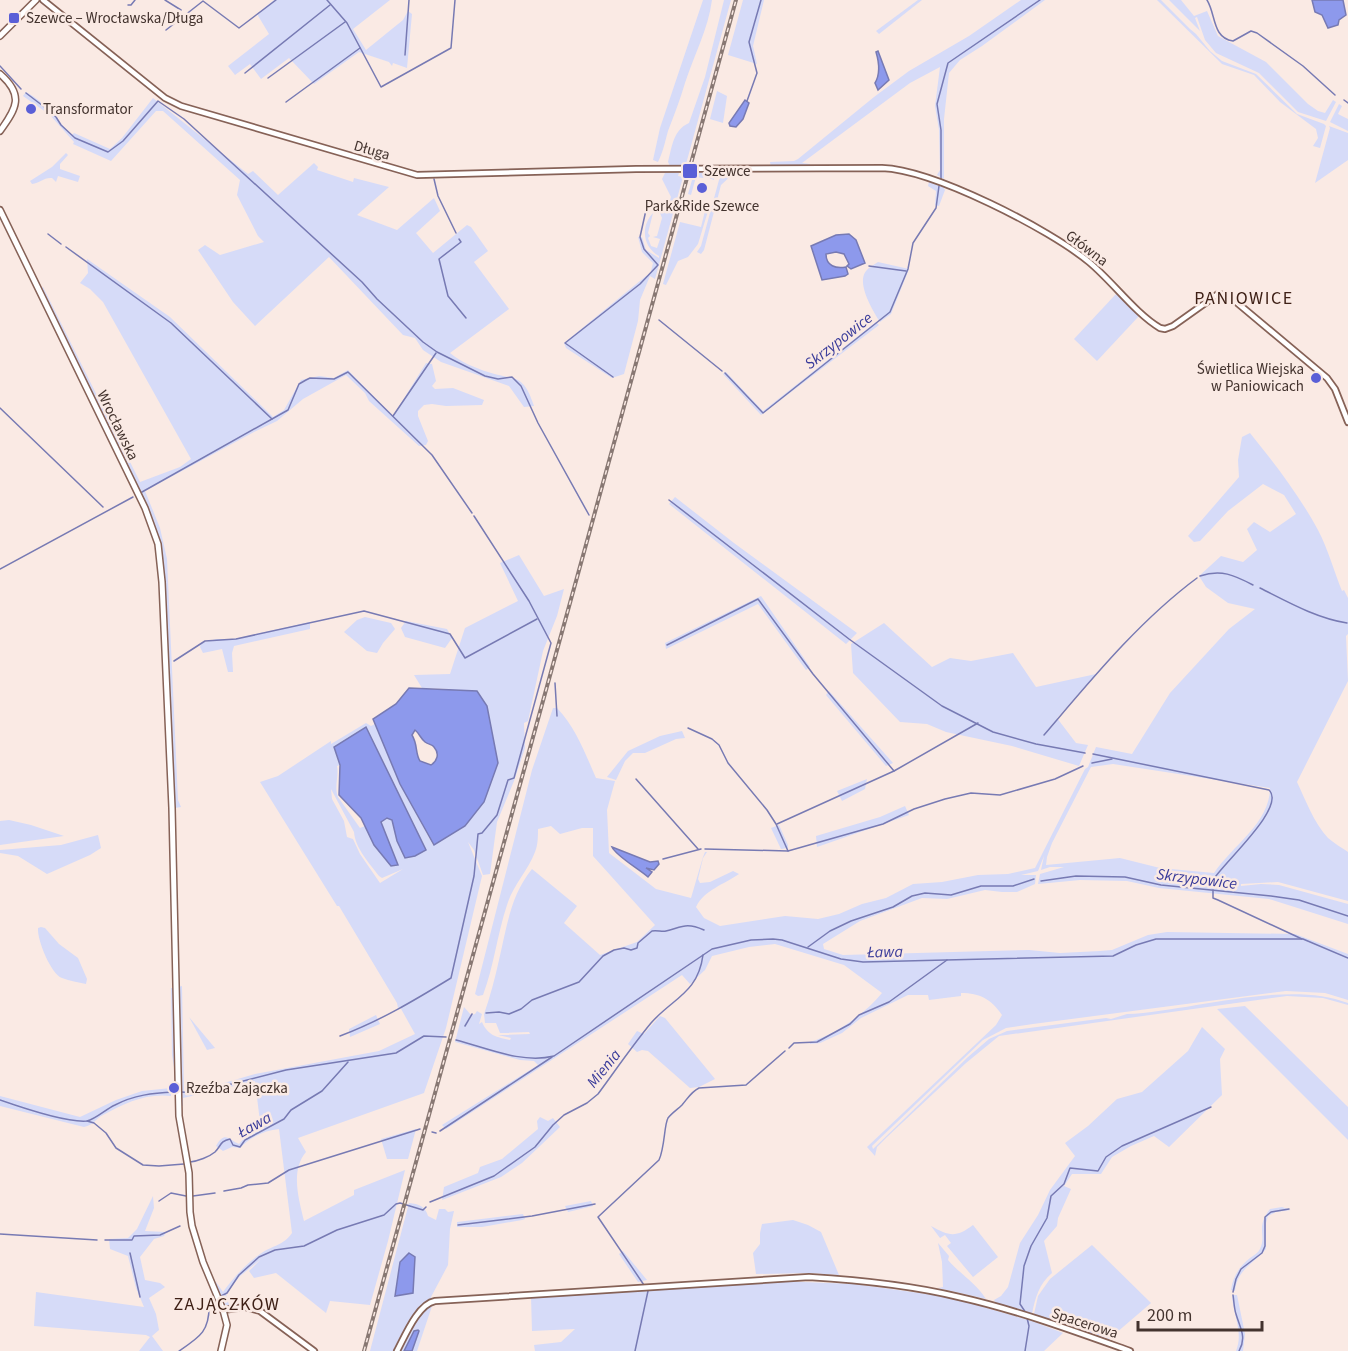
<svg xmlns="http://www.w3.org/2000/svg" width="1348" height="1351" font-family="'Source Sans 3',sans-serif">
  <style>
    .green { fill: #d6dbf8; fill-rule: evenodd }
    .water { fill: #8d99ec; stroke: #777ab3; stroke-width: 1.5; fill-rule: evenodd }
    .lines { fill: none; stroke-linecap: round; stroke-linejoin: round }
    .stream { stroke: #777ab3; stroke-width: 1.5 }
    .tertiary-casing { stroke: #866257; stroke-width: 8 }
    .secondary-casing { stroke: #866257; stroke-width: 8 }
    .tertiary { stroke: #fff; stroke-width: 4.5 }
    .secondary { stroke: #fff; stroke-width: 5 }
    .rail-casing { stroke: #887873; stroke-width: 4 }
    .rail { stroke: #faeae4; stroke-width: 1.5; stroke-dasharray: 4.5; stroke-linecap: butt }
    .poi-dot { fill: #5a5fd7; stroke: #faeae4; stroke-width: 2 }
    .labels { text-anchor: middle; stroke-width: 5; stroke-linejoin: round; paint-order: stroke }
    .poi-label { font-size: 15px; fill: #43332e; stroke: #faeae4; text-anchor: start }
    .street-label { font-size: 15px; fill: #43332e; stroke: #faeae4 }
    .water-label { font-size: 16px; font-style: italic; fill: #393b9a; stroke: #faeae4 }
    .quarter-label { font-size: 18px; letter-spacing: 1.5px; fill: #3e2016; stroke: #faeae4 }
  </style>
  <rect width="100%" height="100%" fill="#faeae4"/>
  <g class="green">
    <polygon points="274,0 390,0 353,29 366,50 403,20 408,11 412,14 407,68 393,63 392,66 389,62 359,52 314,84 289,58 261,79 250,64 235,75 228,66 269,34 257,14"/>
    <path d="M703,0H712C708,30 694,55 685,83C680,100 674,115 668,131C665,142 663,152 658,162L653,160L660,128Z"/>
    <path d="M724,0H731L686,164L688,166H670L668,162C672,147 673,130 689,123L705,77Z"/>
    <polygon points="743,0 764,0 753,46 757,64 728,55"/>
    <polygon points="918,0 922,0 879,34 876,31"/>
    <polygon points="1021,0 1045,0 982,46 960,60 949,73 944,119 944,179 937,175 940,170 939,130 935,106 940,67 910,83 802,163 810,164 810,166 771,167 770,162 794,161 798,159 874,97 909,71 969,36"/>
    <polygon points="1157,0 1161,0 1190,29 1196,34 1210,51 1222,61 1256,74 1297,114 1324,124 1326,126 1320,148 1313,146 1318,138 1316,129 1280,102 1254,75 1222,64"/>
    <polygon points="1169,0 1181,0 1194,16 1207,11 1218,36 1266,62 1308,104 1318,111 1325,113 1333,100 1336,102 1326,121 1298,112 1259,73 1216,53 1205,40 1197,17 1195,18 1200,31"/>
    <polygon points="717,91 727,96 723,123 710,119"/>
    <path d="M26,92C46,102 57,121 72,135L74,133L110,149L122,138L153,98L248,174L253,171L278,195L314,163L318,167L317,170L353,182L354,178L389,187L357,215L397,230L434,198L440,211L416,233L433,253L467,225L471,227L488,251L474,262L509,309L450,353C461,362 475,368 488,372C515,381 523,372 534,406L524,407L509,386L441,362L423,350L415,338L403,335L329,257L255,326L233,302L198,250L205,245L220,255L264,242L258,236L237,195L240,180L163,111H156L111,161L73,144L74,142L50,115L23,96Z"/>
    <polygon points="1339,104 1342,106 1338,114 1348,119 1348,131 1330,122"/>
    <polygon points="1329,126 1348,133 1348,160 1315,183 1330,128"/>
    <path d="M66,153L68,155L60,164V169L80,176L78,182L58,176L56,182L52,178C44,177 40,183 32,184L30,181L52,167Z"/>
    <polygon points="710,172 714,176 714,180 704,176 703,178 696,177 691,195 688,194 694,173"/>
    <polygon points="735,172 721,185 704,250 701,254 697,252 701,246 719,180 724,173"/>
    <path d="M665,173H679L678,176L683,177L655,279L650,276L640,300L638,321L624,374L612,378L566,348L564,343L646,276L650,275L653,263L642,252L638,237H642L646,250L659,258V256C643,247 640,227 653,213L648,233L650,236L648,238L651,246L657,248L660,239L653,237L657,236L662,218L660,213L667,209L671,197L662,179Z"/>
    <polygon points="929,182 943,187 945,190 939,206 935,205 936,191 928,186"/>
    <polygon points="705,211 708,211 698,244 688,257 678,261 666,285 663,284 680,222 701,227"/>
    <polygon points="87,259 170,317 273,417 284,410 301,380 319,376 334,378 348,370 393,416 426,363 432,364 436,381 432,386 435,389 453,388 484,400 482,405 446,406 432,404 424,405 418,411 418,416 428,441 426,445 419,446 369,401 365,393 346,375 303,399 277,421 254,432 145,491 160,528 167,559 178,800 181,807 175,808 169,664 163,564 160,543 142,497 41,288 43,287 46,293 140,482 180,467 191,459 103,302 90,289 80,283 88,273"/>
    <path d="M878,262L909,269L891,314L880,322C873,311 856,283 866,271C869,267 874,265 878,262Z"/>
    <polygon points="1116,294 1139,316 1097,361 1074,339"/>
    <polygon points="876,322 879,325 761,415 723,374 726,372 763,411"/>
    <path d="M1250,433C1275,464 1299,495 1318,530C1328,549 1334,571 1342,591L1344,590L1348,598V634L1346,636L1348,681L1297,782C1306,801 1314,823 1328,838C1334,843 1342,848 1348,852V901L1278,882L1241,884V886L1261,884L1279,885L1348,904V924L1269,899L1159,888L1127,881L1080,880L1038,884L1040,874L1064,867H1050L1041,870L1044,856L1038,871L1021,875H1036L1035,884L1017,892H1002L985,890L947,899L922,898L860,921L823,944L824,949L843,955L1029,950L1060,953L1100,951L1112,950L1148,935L1167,932L1295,934L1348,954V1000L1325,993L1286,991L1033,1024L1006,1028L983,1040L872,1146L873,1149L968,1057L989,1039L1007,1031L1106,1018L1111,1019L1127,1014C1192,1011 1287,979 1348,1003V1005L1323,998L1287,996L999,1036L966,1063L887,1137L877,1147L875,1156L867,1147L996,1025L1002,1015C991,999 980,993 961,993V996L929,1000L928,995H908L861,1018L842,1033L820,1043L810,1044V1042C836,1034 865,1014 882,993L844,965L775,944L749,947L712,956L705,970L690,984L682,975L446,1129L442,1125L538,1065L534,1061L520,1060L455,1042L464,1007L471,1015L475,1014L477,1011L482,1014L479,1024L482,1022C488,1036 497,1037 510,1040L511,1038L498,1035L530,1034L529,1032L500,1033L496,1023H485L484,1014C490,997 495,978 499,960C507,927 510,896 532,869L577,906L564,923L600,955L637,942L655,925L593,856V828H582L560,834L551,826L538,829C538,836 538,845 535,852C528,871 513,885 507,905C497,935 494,966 483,995L478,996L475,994L532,770L553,708H557C576,728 585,753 596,778L615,781L607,810L609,853L656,889L691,898L703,857L705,852H707L703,858L698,879L700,883L710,882L733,871L739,874C725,884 704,890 696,907L704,918L720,926L785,916L818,919L839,914L862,904L886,898L913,884L942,882L978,875L1008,874L1035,868L1085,769L1088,767L1096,747L1132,754L1170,693L1229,629L1255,609L1228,603L1206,587L1199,576L1221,556L1243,562L1257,550L1247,529L1254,522L1270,532L1296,514L1284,495L1263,484L1228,511L1200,541L1194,542L1188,536L1239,477L1238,460L1242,437ZM1113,764L1270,788C1270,823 1232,846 1214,873L1160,868L1120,858L1046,865L1047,857L1052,843L1091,767Z"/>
    <polygon points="675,497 734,543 857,633 846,644 669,504"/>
    <path d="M519,555L544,596L564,589L557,616L543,651L528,721L524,723L525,748L514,781L497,822L490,874L483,875L474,850L468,842L482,876L446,1028L424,1093L298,1138L306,1152C290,1171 299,1199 304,1221L354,1195V1190L405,1170L388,1241L370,1305L330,1301L326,1313L276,1273L254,1278L249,1271L261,1259L239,1277L226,1294L229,1305L240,1304L241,1306H225L213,1283L216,1282L223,1292C234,1277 245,1265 260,1254C273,1245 283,1246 292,1233L279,1129C265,1130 249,1138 240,1148L232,1147L223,1151L216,1146C225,1130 229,1140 239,1144L246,1136L261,1130L255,1081L183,1098V1106H181L178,987L182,986L184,1091L200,1090L255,1074L379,1051L415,1034L400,1007L398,1008L397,1003L339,906H337L260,782L278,776L331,741V744L366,723L371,726L375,724L400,784L433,845L465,826L484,802L450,689L422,688L414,675L450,674L465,628L518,601L500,563ZM334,747L426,850L397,841L392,820L387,818L381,822L398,865L374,845L365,826L360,828L338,797C334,787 339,776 337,766L340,765ZM331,789L354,832C355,848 370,864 379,876L382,878L403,869L380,883L360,854L353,839L347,837L344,821L332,799Z"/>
    <polygon points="761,596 810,667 806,670 758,604 666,649 665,643"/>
    <polygon points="365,617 391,623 395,629 383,643 377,653 367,651 344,632 357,620"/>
    <polygon points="406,621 447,629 452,638 445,648 405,637 401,628"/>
    <polygon points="310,622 310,629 234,646 232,653 233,672 228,672 222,649 203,653 200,647 201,643 217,639 234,639"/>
    <polygon points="884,623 932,667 950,658 971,661 1013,653 1036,687 1096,674 1057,718 1076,743 1088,745 1079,766 1012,746 946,732 927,724 900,722 853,673 851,644"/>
    <polygon points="829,691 893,763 886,766 826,695"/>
    <polygon points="682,731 685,738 676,739 645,753 633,753 625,761 616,780 607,777 628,751 660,736"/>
    <polygon points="867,779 865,789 842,801 837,791"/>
    <polygon points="905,806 909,815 817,847 816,836 880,817"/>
    <polygon points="9,820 31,825 64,836 0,845 0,821"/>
    <polygon points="779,825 788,845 788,848 781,849 771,828"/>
    <polygon points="98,835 101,848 90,855 47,874 18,856 0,853 0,850 61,845"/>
    <path d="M41,927L45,928L59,944L78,958L87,979L86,984C78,982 70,981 62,978C51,974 37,940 38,928Z"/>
    <polygon points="171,988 174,988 175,1073 172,1055"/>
    <polygon points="1245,1006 1348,1107 1348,1140 1217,1009"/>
    <polygon points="376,1015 380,1024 350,1037 349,1029"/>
    <polygon points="660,1016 665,1018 715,1079 699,1087 690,1088 648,1051 642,1050 637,1052 628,1044 637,1031 644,1034"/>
    <polygon points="189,1017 215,1048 207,1050"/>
    <path d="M1202,1027L1225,1049L1220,1059L1222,1095L1169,1147L1154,1136L1131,1146L1112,1157L1101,1174H1072L1064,1186L1071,1189L1058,1218L1057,1226L1044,1241L1052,1273C1039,1284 1035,1298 1032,1314L996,1303L994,1300L1001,1296L1008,1287L1020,1243L1038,1215L1050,1190L1075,1156L1065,1143L1088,1126L1117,1099L1142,1092L1188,1051Z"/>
    <path d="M171,1088V1096C146,1093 125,1103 103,1115C95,1119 94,1125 84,1127L0,1106V1096L80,1117L116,1100L142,1091Z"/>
    <polygon points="540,1117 548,1121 553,1118 560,1127 522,1163 501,1177 442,1200 444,1187 478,1173 480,1167 502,1159 538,1129 537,1121"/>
    <polygon points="416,1129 408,1159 387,1159 381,1139"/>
    <polygon points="153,1196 154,1208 145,1231 166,1232 164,1236 154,1239 140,1257 145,1280 160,1283 165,1287 149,1298 156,1314 159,1330 152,1336 163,1351 139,1351 150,1337 146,1335 34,1326 36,1292 144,1307 136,1288 128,1256 110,1249 109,1239 128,1238 137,1229"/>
    <polygon points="591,1201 593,1206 568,1212 565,1206"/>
    <path d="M409,1203C419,1204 425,1206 428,1216L436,1220L439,1209H445L448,1212L454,1211L450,1229L448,1265L431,1297L433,1303L417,1351H370Z"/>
    <path d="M1282,1207L1291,1210L1276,1212L1268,1216L1266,1223V1249C1253,1264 1237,1270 1235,1291L1231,1290C1233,1276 1239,1267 1250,1258C1254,1255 1258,1253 1260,1249C1267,1235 1255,1228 1270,1209Z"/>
    <polygon points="523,1214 525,1219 522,1220 482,1227 457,1227 457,1222"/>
    <polygon points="793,1220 808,1225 821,1232 839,1275 810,1273 756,1274 753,1253 760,1244 760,1233 762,1224"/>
    <path d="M973,1225L998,1257L973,1277L947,1246L951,1243L945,1235L940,1238L931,1226C949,1236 956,1238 973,1225Z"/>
    <path d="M938,1243L949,1256L948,1260C960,1274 976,1283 986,1299L938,1288L943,1287L942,1262Z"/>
    <polygon points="1092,1245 1151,1303 1109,1339 1034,1314 1038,1296 1050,1279"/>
    <polygon points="623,1251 647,1280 638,1282 619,1254"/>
    <polygon points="778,1281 854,1284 934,1295 959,1300 1032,1321 1063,1333 1044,1351 535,1351 534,1345 561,1342 575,1329 532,1331 531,1297"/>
    <path d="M1232,1295H1237L1245,1334L1243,1351H1236C1244,1333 1233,1315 1232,1295Z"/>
  </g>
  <g class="water">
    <polygon points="1312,0 1343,0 1346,15 1339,20 1338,25 1328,28 1322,15 1315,12"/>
    <path d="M878,51L889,80L878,90L875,83C881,73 879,62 876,52Z"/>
    <polygon points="745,100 749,103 743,119 736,127 730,126 729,123"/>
    <path d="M849,234L856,240L865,263L851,269L847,266L849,264L844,254L836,252L826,254C826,266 836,269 846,267L848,274L845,276L822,280L811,246L836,235Z"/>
    <path d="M409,688L477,691L487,706L498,763L484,802L465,826L434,845L400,784L373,719L396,704ZM415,730C419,733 421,739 425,742C429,745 432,744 434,747C440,754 437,761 431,765L420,761C415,753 418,745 412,735Z"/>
    <polygon points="366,727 426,850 415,856 405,858 397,841 392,820 387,818 381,822 398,865 391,866 374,845 361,818 339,795 340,765 334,747"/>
    <path d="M612,847L650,862L658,861L659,864L654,870L646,868L652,872L648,877C639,869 616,856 612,847Z"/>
    <polygon points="409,1253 415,1257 413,1293 395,1296 400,1262"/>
    <polygon points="418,1330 419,1331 412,1351 404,1351 414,1331"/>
  </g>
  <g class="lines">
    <g class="stream">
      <polyline points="165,0 181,10"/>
      <polyline points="327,0 347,23 381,87 451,48 455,0"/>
      <path d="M1207,0C1216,14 1212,38 1233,41L1251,31L1257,33L1303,66L1335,95"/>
      <polyline points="128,5 131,5 135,0"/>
      <polyline points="166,30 203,1 239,28 276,0"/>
      <polyline points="405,55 409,0"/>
      <polyline points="0,66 21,89"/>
      <polyline points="245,73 330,5"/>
      <polyline points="268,78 345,22"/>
      <polyline points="26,93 47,109 56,117 61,125 75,138 108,152 123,141 158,101 184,119 362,282 377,299 423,342 437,352 485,376 498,379 512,377 521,386 538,423 589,515"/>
      <polyline points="1344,100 1348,103"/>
      <polyline points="747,101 757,73 749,42 761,0"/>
      <polyline points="286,102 360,48"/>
      <polyline points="434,179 438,196 456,233"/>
      <polyline points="941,179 941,130 937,104 948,63 1040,0"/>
      <polyline points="48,234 61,244"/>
      <polyline points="459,239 461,242 439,259 448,296 466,318"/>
      <polyline points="66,247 171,323 272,419"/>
      <polyline points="869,266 906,271"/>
      <polyline points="659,320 722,371"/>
      <polyline points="725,373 763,413 890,312 908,269 913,243 936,208 939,186"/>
      <polyline points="613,377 565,343 640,284 658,265 644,249 640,237 646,210"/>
      <polyline points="0,408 103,507"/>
      <polyline points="393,416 436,353"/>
      <polyline points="142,492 288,410 299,384 306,380 310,378 334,379 348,372 432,455 472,513"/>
      <polyline points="669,500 849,639 942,706 993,732 1036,744 1085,753"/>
      <polyline points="0,569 133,497"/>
      <path d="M1200,576C1221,569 1234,575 1253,585"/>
      <path d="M1260,588C1288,602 1316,618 1347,623"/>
      <polyline points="667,645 758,599 813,674 894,771"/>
      <polyline points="174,661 205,641 236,639 364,611 450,634 465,658 537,619"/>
      <polyline points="555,683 557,716"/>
      <polyline points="688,728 712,739 719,745 728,763 767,810 776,824 788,851 883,824 914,809 945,799 971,793 1000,795 1055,779 1083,766"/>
      <path d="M1044,735C1091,680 1139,621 1197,578"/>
      <path d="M1093,754L1269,790C1287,807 1223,863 1213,880"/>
      <polyline points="1092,763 1112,759"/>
      <polyline points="636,779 698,849"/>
      <polyline points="777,824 894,771 978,723"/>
      <polyline points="705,849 788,851"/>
      <polyline points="663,859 701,849"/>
      <polyline points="1041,881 1076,876 1125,877 1161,885 1271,896 1299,900 1348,916"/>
      <polyline points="1213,890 1213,898 1218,900 1302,939"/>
      <polyline points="808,947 830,931 851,921 893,907 912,896 925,893 951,895 981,886 1013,886 1034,879"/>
      <path d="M486,1013L499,1012L509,1014L521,1009L532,1000L579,982L603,956L614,950L624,948L631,950L637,948L638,943L652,931C657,930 662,932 666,931C682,927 686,922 704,930"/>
      <polyline points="465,1026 472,1014"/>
      <path d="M340,1036C380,1021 415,1000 451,978L474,876L478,834L482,833L497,815L508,780L514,778L551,643L529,601L474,516"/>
      <path d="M456,1040C487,1048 522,1064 554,1056L712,949L751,940L773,939L782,940L841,959L863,962L1113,956L1136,945L1156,939H1303L1348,958"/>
      <polyline points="789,1048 794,1043 817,1042 850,1024 859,1015 889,1002 947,960"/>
      <polyline points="181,1092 196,1093 286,1070 396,1053 424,1036 446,1037"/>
      <path d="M0,1100C20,1107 66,1123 87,1121C96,1119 106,1109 115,1105C134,1095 153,1093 174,1092"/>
      <polyline points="87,1121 94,1123 106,1133 116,1148 143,1165 159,1166 184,1164"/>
      <polyline points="440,1131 552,1057"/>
      <polyline points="432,1132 436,1133"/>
      <path d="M190,1162C198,1161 209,1157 215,1152C221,1146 220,1141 230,1139L233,1145L240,1147L245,1140L284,1119L291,1110L322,1091L348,1062"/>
      <polyline points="224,1191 241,1188 248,1185 268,1183 289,1170 420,1129"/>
      <polyline points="193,1196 215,1193"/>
      <polyline points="159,1201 171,1193 186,1196"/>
      <path d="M430,1202L494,1176L535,1147L553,1125L564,1115L587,1103L598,1094C615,1071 632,1046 651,1023C673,998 698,993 703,955"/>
      <polyline points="458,1225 532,1216 595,1204"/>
      <polyline points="0,1234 97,1240"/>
      <polyline points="105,1240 132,1240 134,1236 160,1235 180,1226"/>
      <polyline points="130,1253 140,1297"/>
      <polyline points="1233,1292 1236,1279 1241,1269 1262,1253 1265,1246 1265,1217 1271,1212 1289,1209"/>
      <path d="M1233,1295C1234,1301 1234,1308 1236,1314C1240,1328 1247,1337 1239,1351"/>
      <polyline points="219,1297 227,1293 239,1275 259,1257 275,1250 304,1246 337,1230 384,1215 396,1204 400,1203 423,1210 426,1207"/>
      <polyline points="1026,1313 1020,1304 1024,1266 1031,1246 1047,1218 1051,1196 1064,1184 1070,1168 1098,1171 1106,1157 1122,1146 1211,1107"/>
      <path d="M179,1351C200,1337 210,1331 209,1304L215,1299"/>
      <path d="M635,1351L648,1291L598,1217L659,1160C665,1147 664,1125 668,1118C672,1113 678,1109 682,1105C688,1098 691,1092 699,1088L746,1085L785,1051"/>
      <polyline points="1025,1351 1029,1326 1027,1318"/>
    </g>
    <g class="tertiary-casing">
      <g id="tertiary">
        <path d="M43,0L165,98L181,106L417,175L636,169L882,168C934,170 1049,229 1089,262C1113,282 1135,313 1160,328L1165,329L1173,326L1218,294L1229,296L1327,378L1335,389L1348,422"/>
        <polyline points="223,1310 245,1307 260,1311 314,1351"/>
        <path d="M397,1351C405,1336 418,1304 435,1301L809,1277C859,1280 910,1285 959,1297C1017,1310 1074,1331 1130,1351"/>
      </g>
    </g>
    <g class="secondary-casing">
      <g id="secondary">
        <polyline points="0,36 36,0"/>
        <path d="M0,74C24,95 17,108 0,131"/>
        <polyline points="0,210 145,508 158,544 162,582 172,808 179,1116 189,1173 190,1212 192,1226 203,1262 223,1310 227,1325 221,1351"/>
      </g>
    </g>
    <use href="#tertiary" class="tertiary"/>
    <use href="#secondary" class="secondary"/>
    <g class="rail-casing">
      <polyline id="rail" points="364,1351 736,0"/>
    </g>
    <use href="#rail" class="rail"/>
  </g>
  <g class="poi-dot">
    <rect x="8" y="12" width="12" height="12" rx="3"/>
    <circle cx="31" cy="109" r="6"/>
    <rect x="682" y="163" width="16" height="16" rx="3"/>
    <circle cx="702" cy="188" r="6"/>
    <circle cx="1316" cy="378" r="6"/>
    <circle cx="174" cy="1088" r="6"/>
  </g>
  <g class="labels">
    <g class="poi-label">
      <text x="26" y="23">Szewce – Wrocławska/Długa</text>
      <text x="43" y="114">Transformator</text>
      <text x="704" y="176">Szewce</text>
      <text x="702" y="211" text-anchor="middle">Park&amp;Ride Szewce</text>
      <text x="1304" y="374" text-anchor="end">Świetlica Wiejska<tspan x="1304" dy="17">w Paniowicach</tspan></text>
      <text x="186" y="1093">Rzeźba Zajączka</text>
    </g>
    <g class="street-label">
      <text transform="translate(372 150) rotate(16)" y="5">Długa</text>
      <text transform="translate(1087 248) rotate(37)" y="5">Główna</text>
      <text transform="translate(118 425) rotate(64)" y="5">Wrocławska</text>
      <text transform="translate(1085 1323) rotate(18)" y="5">Spacerowa</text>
    </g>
    <g class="water-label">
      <text transform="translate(838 340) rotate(-38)" y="6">Skrzypowice</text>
      <text transform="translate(1197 878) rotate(7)" y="6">Skrzypowice</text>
      <text transform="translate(885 951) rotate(-1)" y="6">Ława</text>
      <text transform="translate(603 1068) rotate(-51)" y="6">Mienia</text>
      <text transform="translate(254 1124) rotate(-29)" y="6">Ława</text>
    </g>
    <g class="quarter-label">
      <text x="1244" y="304">PANIOWICE</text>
      <text x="227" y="1310">ZAJĄCZKÓW</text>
    </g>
  </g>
  <path d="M1138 1321v9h124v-9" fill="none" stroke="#43332e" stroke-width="3"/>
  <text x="1147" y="1321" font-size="18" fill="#43332e" stroke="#faeae4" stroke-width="4.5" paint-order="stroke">200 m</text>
</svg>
